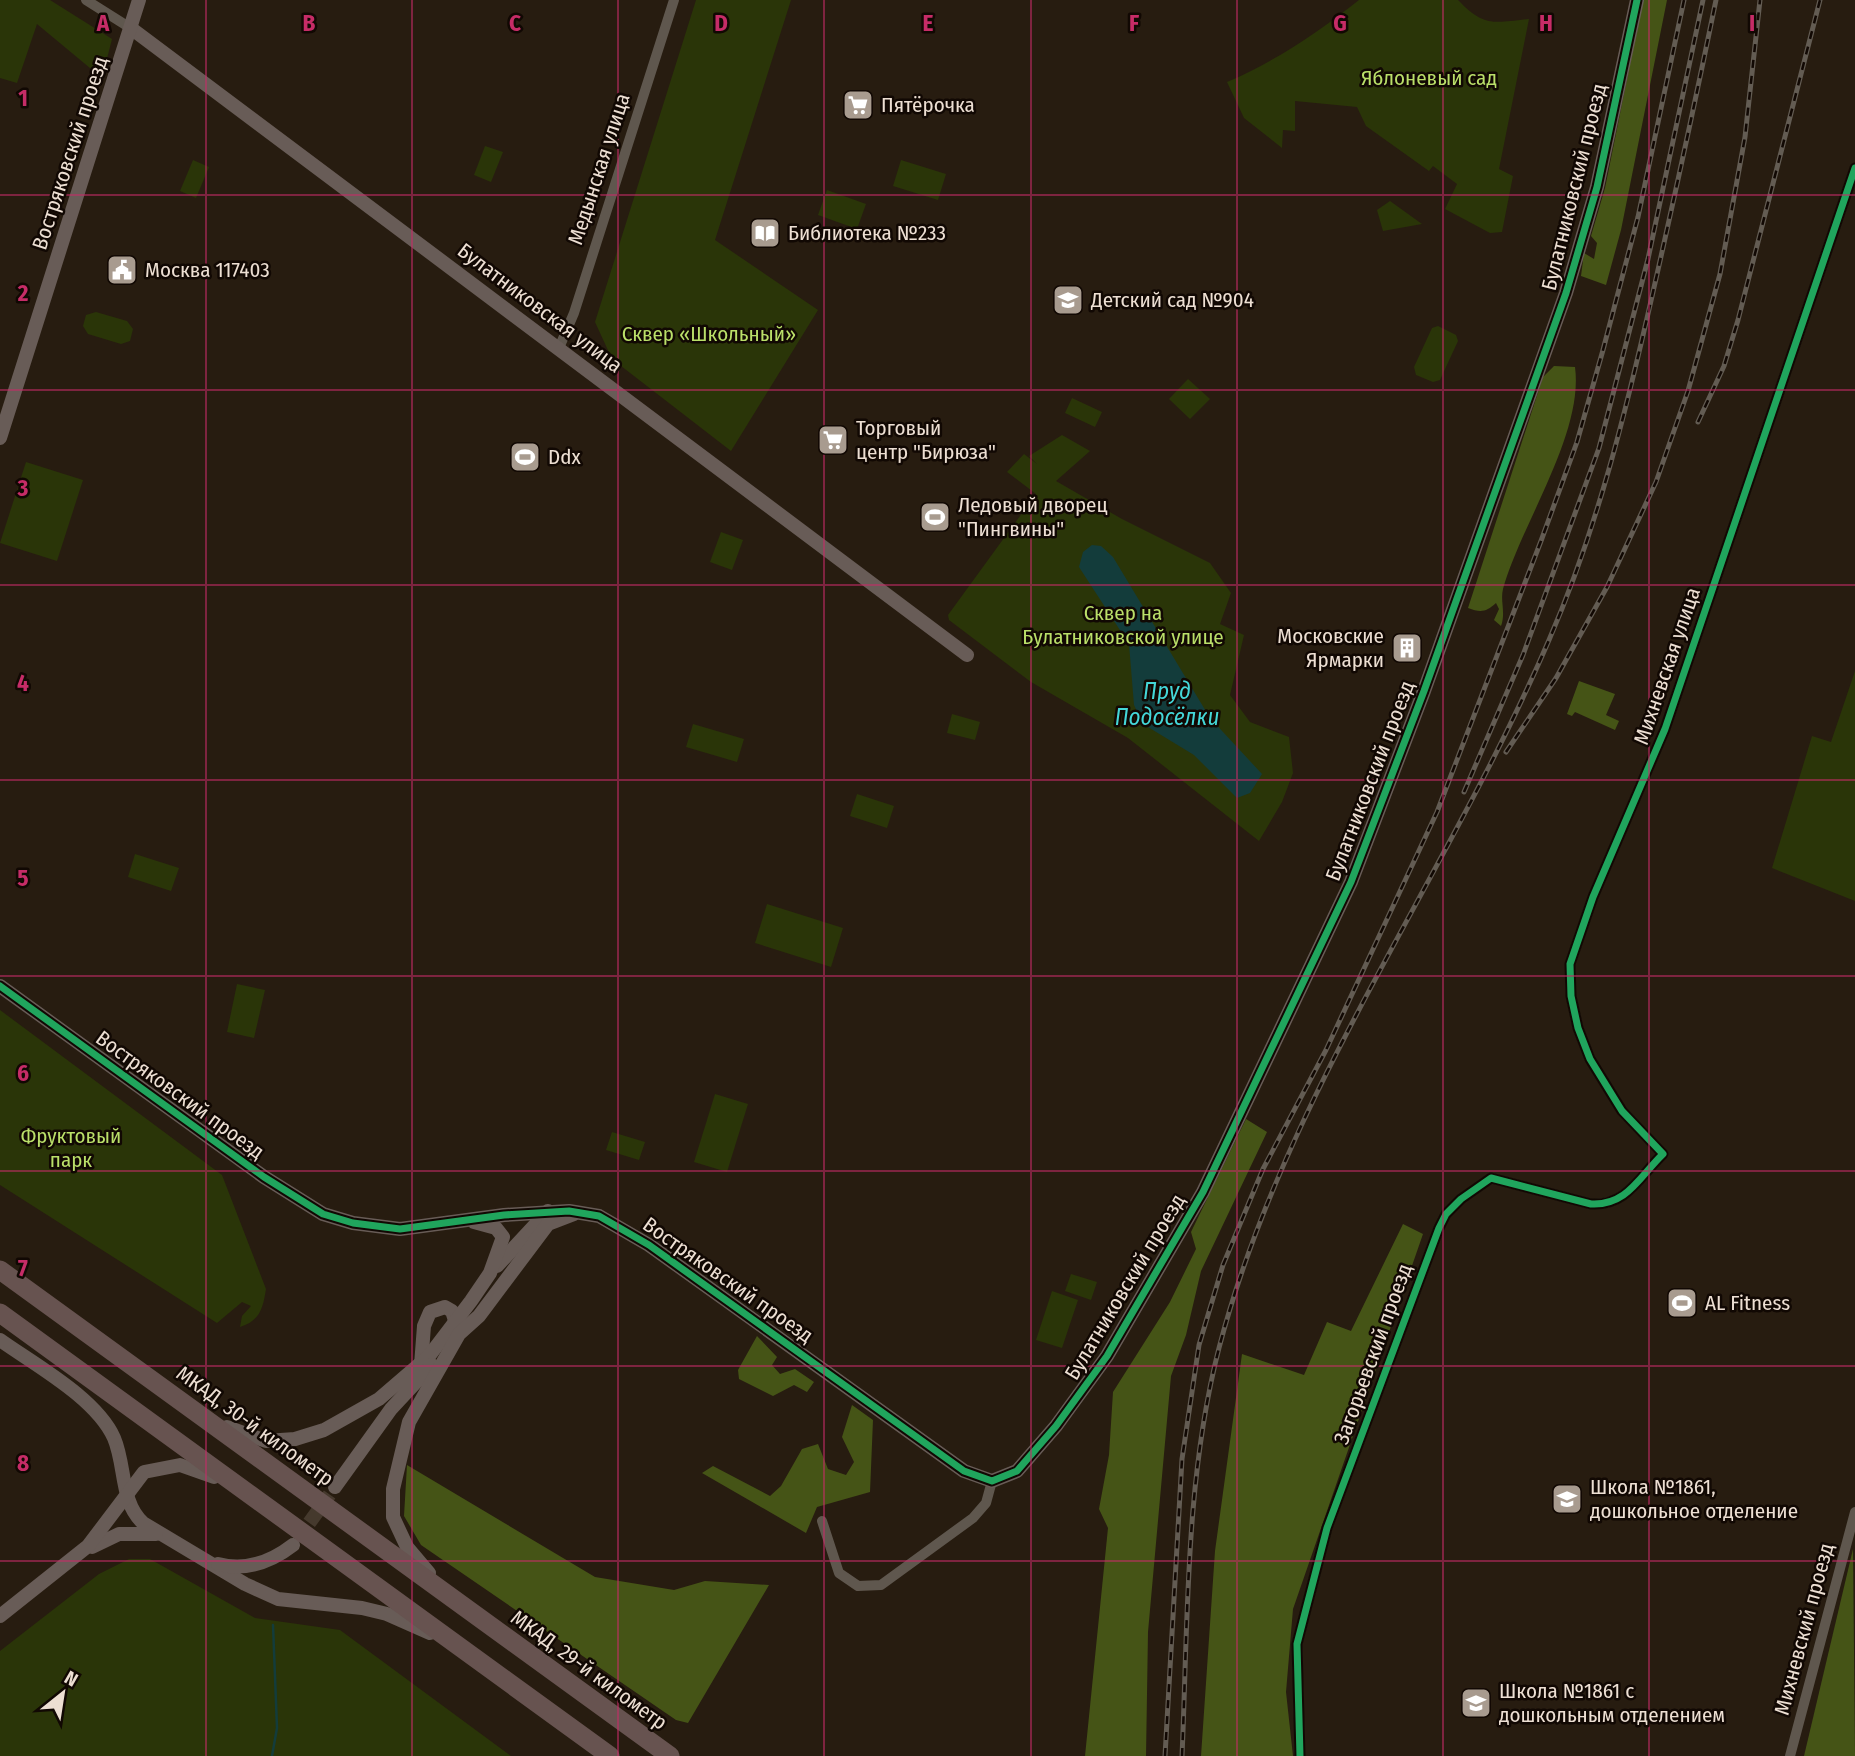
<svg xmlns="http://www.w3.org/2000/svg" width="1855" height="1756" font-family="'Fira Sans Condensed',sans-serif">
  <style>
    .green { fill: #2a3508 }
    .forest { fill: #455416 }
    .water { fill: #133c3b }
    .lines { fill: none; stroke-linecap: round; stroke-linejoin: round }
    .stream { stroke: #133c3b; stroke-width: 2.5 }
    .secondary-tunnel { stroke: #45392d; stroke-width: 14; stroke-dasharray: 14 7; stroke-linecap: butt }
    .street { stroke: #5f574e; stroke-width: 10 }
    .secondary { stroke: #685c57; stroke-width: 14 }
    .highway { stroke: #675350; stroke-width: 19 }
    .rail-casing { stroke: #635c53; stroke-width: 5 }
    .rail { stroke: #110803; stroke-width: 2.5; stroke-dasharray: 8; stroke-linecap: butt }
    .cycleway-casing { stroke: #110803; stroke-width: 11 }
    .cycleway { stroke: #20a55d; stroke-width: 7 }
    .grid { fill: none; stroke: #c62c67; stroke-width: 2; stroke-opacity: 0.55 }
    .labels { text-anchor: middle; stroke-width: 5; stroke-linejoin: round; paint-order: stroke }
    .park-label { font-size: 21px; fill: #badf69; stroke: #110803 }
    .poi-label { font-size: 21px; fill: #eddfd3; stroke: #110803; text-anchor: start }
    .street-label { font-size: 21px; fill: #eddfd3; stroke: #110803 }
    .water-label { font-size: 23px; font-style: italic; fill: #44d7d8; stroke: #110803 }
    .grid-label { font-size: 23px; text-anchor: middle; font-weight: bold; fill: #c62c67; stroke: #110803; stroke-width: 5; stroke-linejoin: round; paint-order: stroke }
  </style>
  <rect width="100%" height="100%" fill="#271c10"/>
  <g class="green">
    <polygon points="0,0 50,0 112,39 102,78 37,24 17,83 0,78"/>
    <polygon points="696,0 791,0 715,240 818,310 731,451 612,359 595,322"/>
    <path d="M1359,0H1458C1484,27 1493,23 1529,19L1499,169L1513,176L1502,232L1490,233L1445,209L1457,184L1433,166L1429,171L1366,126L1357,107L1295,101V131L1283,130L1282,148L1244,118L1227,82C1276,61 1317,33 1359,0Z"/>
    <polygon points="485,146 503,152 491,182 474,175"/>
    <polygon points="193,160 209,167 196,198 180,191"/>
    <polygon points="901,160 946,174 938,200 893,186"/>
    <polygon points="827,190 866,204 857,229 818,215"/>
    <polygon points="1390,201 1422,224 1383,231 1377,210"/>
    <polygon points="96,312 127,321 133,329 130,341 121,344 88,334 83,326 86,315"/>
    <polygon points="1438,326 1456,335 1458,341 1440,380 1433,382 1416,375 1414,367 1432,328"/>
    <polygon points="1188,379 1210,399 1190,419 1169,399"/>
    <polygon points="1072,398 1102,412 1095,427 1065,413"/>
    <polygon points="1062,435 1090,451 1056,481 1122,519 1210,563 1231,593 1220,624 1244,635 1230,695 1250,722 1289,737 1293,773 1282,802 1259,841 1128,738 1031,682 949,620 948,615 1036,494 1007,472 1024,454 1037,464 1029,456"/>
    <polygon points="26,462 83,480 57,561 0,543"/>
    <polygon points="721,532 743,540 732,570 710,562"/>
    <polygon points="1855,671 1855,901 1772,868 1812,736 1831,742"/>
    <polygon points="952,714 980,722 975,740 947,733"/>
    <polygon points="693,724 744,739 737,762 686,747"/>
    <polygon points="857,794 894,806 887,828 850,816"/>
    <polygon points="135,854 179,868 171,891 128,877"/>
    <polygon points="767,904 843,928 831,967 755,943"/>
    <polygon points="237,984 265,990 254,1038 227,1032"/>
    <path d="M0,1010L222,1175L266,1289C263,1308 260,1321 240,1327L242,1316L251,1306L242,1302L217,1323L0,1185Z"/>
    <polygon points="715,1094 748,1104 727,1172 694,1162"/>
    <polygon points="612,1132 645,1142 639,1160 606,1150"/>
    <polygon points="1071,1274 1097,1282 1091,1300 1065,1291"/>
    <polygon points="1052,1291 1078,1300 1062,1348 1036,1340"/>
    <polygon points="129,1559 150,1559 255,1618 340,1630 511,1756 0,1756 0,1651 99,1574"/>
  </g>
  <g class="forest">
    <polygon points="1643,0 1667,0 1621,230 1606,285 1581,276 1584,253 1594,259 1597,243 1591,236 1605,188"/>
    <path d="M1554,366L1575,367C1584,434 1521,524 1503,589C1500,601 1506,613 1501,626L1494,620L1499,609L1496,603C1486,612 1481,613 1468,608L1543,377Z"/>
    <polygon points="1579,681 1615,694 1606,715 1619,721 1615,730 1575,712 1572,716 1567,714"/>
    <polygon points="1246,1119 1267,1132 1201,1271 1186,1335 1171,1376 1148,1632 1146,1756 1085,1756 1108,1528 1099,1509 1109,1455 1113,1392 1170,1302 1196,1249 1191,1232"/>
    <polygon points="1403,1224 1423,1234 1293,1609 1286,1692 1293,1756 1201,1756 1215,1551 1242,1354 1304,1375 1327,1322 1351,1331"/>
    <polygon points="757,1336 777,1357 772,1365 780,1374 795,1369 814,1382 807,1392 794,1385 773,1396 739,1379 738,1370"/>
    <polygon points="852,1405 873,1420 870,1492 817,1507 806,1533 702,1473 713,1466 770,1496 781,1486 802,1449 818,1444 828,1469 846,1475 854,1462 842,1437"/>
    <polygon points="407,1465 595,1577 674,1590 705,1581 769,1585 688,1723 676,1720 421,1545 404,1516"/>
    <polygon points="1853,1549 1855,1756 1804,1756"/>
  </g>
  <polygon class="water" points="1092,545 1101,546 1113,557 1210,718 1262,774 1250,793 1237,798 1194,755 1143,724 1134,705 1129,644 1079,567 1083,552"/>
  <g class="lines">
    <polyline class="stream" points="272,1756 277,1728 273,1625"/>
    <polyline class="secondary-tunnel" points="297,1540 335,1487"/>
    <g class="street">
      <polyline points="86,0 132,29"/>
      <polyline points="559,348 574,313 674,0"/>
      <polyline points="822,1521 839,1573 858,1586 881,1585 973,1518 986,1503 992,1481"/>
      <path d="M1300,1756L1297,1644L1327,1528L1439,1228L1446,1214L1461,1199L1491,1178L1591,1204C1627,1206 1639,1177 1663,1154L1622,1111L1590,1059L1578,1028L1571,996L1570,964L1593,897L1665,729L1855,168"/>
      <polyline points="1790,1756 1855,1512"/>
    </g>
    <g class="secondary">
      <polyline points="132,29 967,655"/>
      <polyline points="0,438 139,0"/>
      <polyline points="0,986 264,1177 323,1214 353,1223 400,1229 504,1215 569,1211 599,1216 649,1245 964,1471 992,1481 1017,1471 1056,1426 1107,1356 1203,1192 1351,882 1424,691 1566,293 1597,187 1637,0"/>
      <polyline points="497,1266 548,1211"/>
      <path d="M0,1340C35,1365 96,1398 114,1438C126,1466 120,1502 143,1523L245,1584L278,1599L362,1608L387,1614L430,1633"/>
      <polyline points="421,1365 424,1326 430,1312 445,1307 452,1311 457,1327"/>
      <polyline points="227,1427 266,1441 295,1439 324,1430 379,1399 429,1356 471,1301 490,1273 503,1237 496,1228 474,1222"/>
      <polyline points="335,1487 391,1409 432,1365"/>
      <polyline points="92,1547 119,1534 156,1534"/>
      <path d="M218,1564C245,1571 271,1562 293,1545"/>
      <polyline points="429,1573 407,1547 393,1517 393,1489 409,1422 459,1334 479,1316 548,1224 574,1214"/>
      <polyline points="0,1616 88,1546 144,1472 180,1465 214,1477"/>
    </g>
    <g class="highway">
      <polyline points="0,1270 670,1756"/>
      <polyline points="0,1313 610,1756"/>
    </g>
    <g class="rail-casing">
      <g id="rail">
        <polyline points="1698,422 1724,366 1738,320 1820,0"/>
        <polyline points="1506,752 1556,678 1607,587 1656,482 1688,391 1720,274 1745,137 1760,0"/>
        <polyline points="1464,792 1523,655 1599,448 1648,259 1703,0"/>
        <polyline points="1165,1756 1182,1459 1199,1345 1223,1265 1263,1169 1326,1050 1437,812 1541,541 1577,442 1603,350 1638,217 1684,0"/>
        <path d="M1182,1756C1188,1621 1185,1480 1219,1348C1285,1094 1447,878 1549,640C1598,527 1626,411 1653,292C1675,195 1696,98 1716,0"/>
      </g>
    </g>
    <use href="#rail" class="rail"/>
    <g class="cycleway-casing">
      <g id="cycleway">
        <polyline points="0,986 264,1177 323,1214 353,1223 400,1229 504,1215 569,1211 599,1216 649,1245 964,1471 992,1481 1017,1471 1056,1426 1107,1356 1203,1192 1351,882 1424,691 1566,293 1597,187 1637,0"/>
        <path d="M1300,1756L1297,1644L1327,1528L1439,1228L1446,1214L1461,1199L1491,1178L1591,1204C1627,1206 1639,1177 1663,1154L1622,1111L1590,1059L1578,1028L1571,996L1570,964L1593,897L1665,729L1855,168"/>
      </g>
    </g>
    <use href="#cycleway" class="cycleway"/>
  </g>
  <path class="grid" d="M206,0V1756M412,0V1756M618,0V1756M824,0V1756M1031,0V1756M1237,0V1756M1443,0V1756M1649,0V1756M0,195H1855M0,390H1855M0,585H1855M0,780H1855M0,976H1855M0,1171H1855M0,1366H1855M0,1561H1855"/>
  <defs>
    <g id="supermarket-square" transform="scale(1.575)"><rect x="-9" y="-9" width="18" height="18" rx="4" fill="#a89b8f" stroke="#110803"/><path d="M-6-5.5h2.5l.6 2H6L4.5 2H-2.5L-4.4-4H-6ZM-1.5 3.2a1.3 1.3 0 1 0 .1 0ZM3 3.2a1.3 1.3 0 1 0 .1 0Z" fill="#fff"/></g>
    <g id="library-square" transform="scale(1.575)"><rect x="-9" y="-9" width="18" height="18" rx="4" fill="#a89b8f" stroke="#110803"/><path d="M-6-4Q-3-5.5-.7-3.5V5Q-3 3-6 4ZM6-4Q3-5.5 .7-3.5V5Q3 3 6 4Z" fill="#fff"/></g>
    <g id="civic-square" transform="scale(1.575)"><rect x="-9" y="-9" width="18" height="18" rx="4" fill="#a89b8f" stroke="#110803"/><path d="M-.6-6.5H3V-4.5H.6V-3L4-1V1h2V6H-6V1h2V-1L-.6-3ZM-1.2 2.5V6h2.4V2.5Z" fill="#fff"/></g>
    <g id="school-square" transform="scale(1.575)"><rect x="-9" y="-9" width="18" height="18" rx="4" fill="#a89b8f" stroke="#110803"/><path d="M0-5L7-2L0 1L-7-2ZM-4 1L0 2.5L4 1V4Q0 6-4 4Z" fill="#fff"/></g>
    <g id="stadium-square" transform="scale(1.575)"><rect x="-9" y="-9" width="18" height="18" rx="4" fill="#a89b8f" stroke="#110803"/><path d="M0-5a6.5 5 0 1 0 0 10a6.5 5 0 1 0 0-10ZM-3.5-1.8h7v3.6h-7Z" fill="#fff"/></g>
    <g id="building-square" transform="scale(1.575)"><rect x="-9" y="-9" width="18" height="18" rx="4" fill="#a89b8f" stroke="#110803"/><path d="M-4-6H4V6H1V3H-1V6H-4ZM-2.5-4.3h1.7v1.8h-1.7ZM.8-4.3h1.7v1.8H.8ZM-2.5-1h1.7V.8h-1.7ZM.8-1h1.7V.8H.8Z" fill="#fff"/></g>
  </defs>
  <g fill-rule="evenodd">
    <use href="#supermarket-square" x="858" y="105"/>
    <use href="#library-square" x="765" y="233"/>
    <use href="#civic-square" x="122" y="270"/>
    <use href="#school-square" x="1068" y="300"/>
    <use href="#supermarket-square" x="833" y="440"/>
    <use href="#stadium-square" x="525" y="457"/>
    <use href="#stadium-square" x="935" y="517"/>
    <use href="#building-square" x="1407" y="648"/>
    <use href="#stadium-square" x="1682" y="1303"/>
    <use href="#school-square" x="1567" y="1499"/>
    <use href="#school-square" x="1476" y="1703"/>
  </g>
  <g class="labels">
    <g class="park-label">
      <text x="1429" y="85">Яблоневый сад</text>
      <text x="709" y="341">Сквер «Школьный»</text>
      <text x="1123" y="620">Сквер на<tspan x="1123" dy="24">Булатниковской улице</tspan></text>
      <text x="71" y="1143">Фруктовый<tspan x="71" dy="24">парк</tspan></text>
    </g>
    <g class="poi-label">
      <text x="881" y="112">Пятёрочка</text>
      <text x="788" y="240">Библиотека №233</text>
      <text x="145" y="277">Москва 117403</text>
      <text x="1091" y="307">Детский сад №904</text>
      <text x="856" y="435">Торговый<tspan x="856" dy="24">центр "Бирюза"</tspan></text>
      <text x="548" y="464">Ddx</text>
      <text x="958" y="512">Ледовый дворец<tspan x="958" dy="24">"Пингвины"</tspan></text>
      <text x="1384" y="643" text-anchor="end">Московские<tspan x="1384" dy="24">Ярмарки</tspan></text>
      <text x="1705" y="1310">AL Fitness</text>
      <text x="1590" y="1494">Школа №1861,<tspan x="1590" dy="24">дошкольное отделение</tspan></text>
      <text x="1499" y="1698">Школа №1861 с<tspan x="1499" dy="24">дошкольным отделением</tspan></text>
    </g>
    <g class="street-label">
      <text transform="translate(70 153) rotate(-72)" y="7">Востряковский проезд</text>
      <text transform="translate(599 169) rotate(-72)" y="7">Медынская улица</text>
      <text transform="translate(1574 187) rotate(-76)" y="7">Булатниковский проезд</text>
      <text transform="translate(540 308) rotate(37)" y="7">Булатниковская улица</text>
      <text transform="translate(1667 666) rotate(-71)" y="7">Михневская улица</text>
      <text transform="translate(1370 781) rotate(-69)" y="7">Булатниковский проезд</text>
      <text transform="translate(180 1095) rotate(36)" y="7">Востряковский проезд</text>
      <text transform="translate(728 1280) rotate(35)" y="7">Востряковский проезд</text>
      <text transform="translate(1125 1287) rotate(-59)" y="7">Булатниковский проезд</text>
      <text transform="translate(1373 1354) rotate(-70)" y="7">Загорьевский проезд</text>
      <text transform="translate(255 1426) rotate(36)" y="7">МКАД, 30-й километр</text>
      <text transform="translate(1804 1629) rotate(-75)" y="7">Михневский проезд</text>
      <text transform="translate(589 1670) rotate(36)" y="7">МКАД, 29-й километр</text>
    </g>
    <g class="water-label">
      <text x="1167" y="699">Пруд<tspan x="1167" dy="26">Подосёлки</tspan></text>
    </g>
  </g>
  <g class="grid-label">
    <text x="103" y="31">A</text>
    <text x="309" y="31">B</text>
    <text x="515" y="31">C</text>
    <text x="721" y="31">D</text>
    <text x="928" y="31">E</text>
    <text x="1134" y="31">F</text>
    <text x="1340" y="31">G</text>
    <text x="1546" y="31">H</text>
    <text x="1752" y="31">I</text>
    <text x="23" y="106">1</text>
    <text x="23" y="301">2</text>
    <text x="23" y="496">3</text>
    <text x="23" y="691">4</text>
    <text x="23" y="886">5</text>
    <text x="23" y="1081">6</text>
    <text x="23" y="1276">7</text>
    <text x="23" y="1471">8</text>
  </g>
  <g transform="translate(63 1693) rotate(30)" stroke="#110803" stroke-width="5" paint-order="stroke">
  <path d="M0-5L12 26L0 18L-12 26Z" fill="#eddfd3"/>
  <text y="-10" font-size="19" font-weight="bold" text-anchor="middle" fill="#eddfd3">N</text>
  </g>
</svg>
